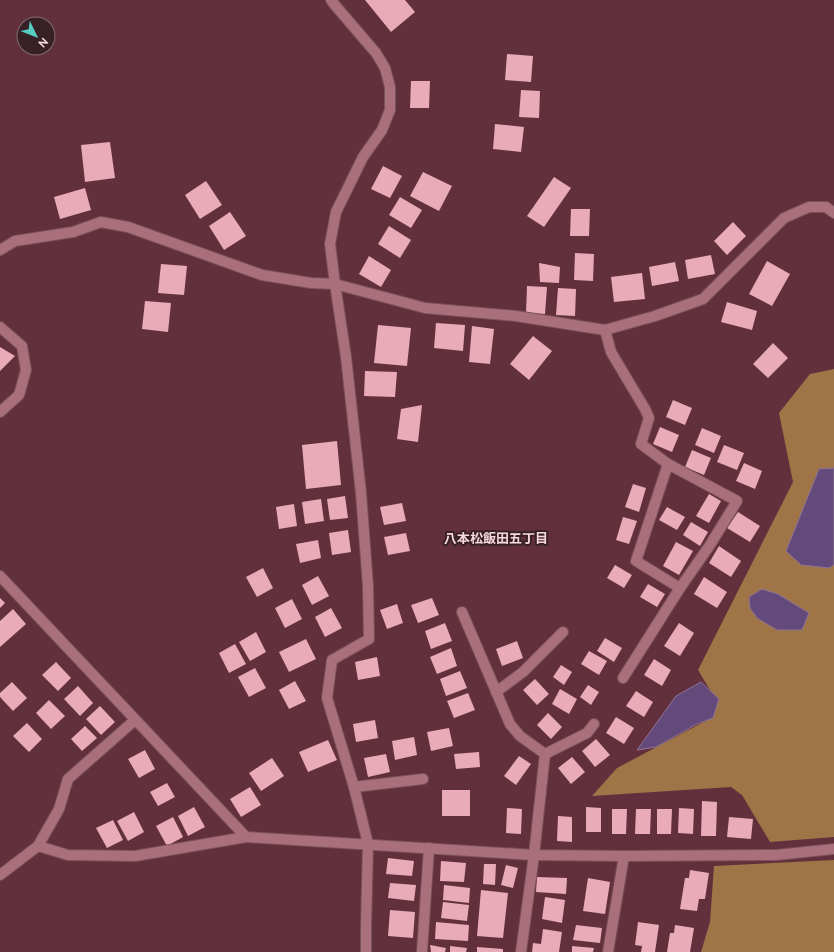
<svg xmlns="http://www.w3.org/2000/svg" width="834" height="952" font-family="Raleway,'Noto Sans JP',sans-serif">
  <style>
    .forest { fill: #9f7446 }
    .water { fill: #634a7b; stroke: #8f7498 }
    .building { fill: #e8abb7 }
    .lines { fill: none; stroke-linecap: round; stroke-linejoin: round }
    .minor-casing { stroke: #7a505b; stroke-width: 12 }
    .minor { stroke: #a9707c; stroke-width: 10 }
    .labels { text-anchor: middle; stroke-width: 4; stroke-linejoin: round; paint-order: stroke }
    .neighbourhood-label { font-size: 13px; font-weight: bold; fill: #f7d7dd; stroke: #382126 }
  </style>
  <rect width="100%" height="100%" fill="#62303c"/>
  <g class="forest">
    <polygon points="834,369 834,837 770,842 742,795 731,787 592,796 617,768 713,717 713,695 698,670 793,482 779,413 810,374"/>
    <polygon points="834,860 834,952 701,952 710,922 714,866"/>
  </g>
  <g class="water">
    <polygon points="834,468 834,565 829,568 801,565 786,551 819,469"/>
    <polygon points="762,589 778,594 809,613 802,630 777,630 757,618 750,608 749,597"/>
    <polygon points="701,682 719,699 713,718 697,724 656,747 637,750 676,696"/>
  </g>
  <g class="building">
    <polygon points="365,0 405,0 415,12 391,32"/>
    <polygon points="507,54 533,56 531,82 505,80"/>
    <polygon points="411,81 430,81 429,108 410,108"/>
    <polygon points="521,90 540,91 539,118 519,117"/>
    <polygon points="495,124 524,127 521,152 493,149"/>
    <polygon points="110,142 115,178 85,182 81,145"/>
    <polygon points="383,166 402,176 390,198 371,189"/>
    <polygon points="423,172 452,186 439,211 410,196"/>
    <polygon points="554,177 571,188 544,227 527,216"/>
    <polygon points="206,181 222,205 200,219 185,195"/>
    <polygon points="85,188 91,210 60,219 54,197"/>
    <polygon points="400,197 422,210 411,228 389,215"/>
    <polygon points="571,209 590,209 589,236 570,236"/>
    <polygon points="230,212 246,236 224,250 209,226"/>
    <polygon points="733,222 746,236 727,255 714,241"/>
    <polygon points="389,226 411,240 400,258 378,244"/>
    <polygon points="575,253 594,254 593,281 574,280"/>
    <polygon points="711,255 715,274 688,279 685,260"/>
    <polygon points="369,256 391,270 381,287 359,274"/>
    <polygon points="767,261 790,274 772,306 749,294"/>
    <polygon points="675,262 679,281 652,286 649,267"/>
    <polygon points="539,263 560,267 559,283 540,282"/>
    <polygon points="161,264 187,266 184,295 158,293"/>
    <polygon points="642,273 645,299 614,302 611,277"/>
    <polygon points="527,286 547,287 545,314 526,313"/>
    <polygon points="558,288 576,289 575,316 556,315"/>
    <polygon points="145,301 171,303 168,332 142,329"/>
    <polygon points="727,302 757,311 752,330 721,322"/>
    <polygon points="436,323 465,325 463,351 434,348"/>
    <polygon points="378,325 411,328 407,366 374,363"/>
    <polygon points="472,326 494,329 490,364 469,362"/>
    <polygon points="533,336 552,351 529,380 510,364"/>
    <polygon points="773,343 788,358 768,378 753,364"/>
    <polygon points="0,347 15,356 0,371"/>
    <polygon points="365,371 397,372 395,397 364,396"/>
    <polygon points="673,400 692,408 685,425 666,417"/>
    <polygon points="422,405 418,442 397,439 401,409"/>
    <polygon points="660,427 679,435 672,452 653,444"/>
    <polygon points="702,428 721,436 714,453 695,445"/>
    <polygon points="337,441 341,485 306,489 302,445"/>
    <polygon points="724,445 744,453 737,470 717,462"/>
    <polygon points="692,450 711,458 704,475 685,467"/>
    <polygon points="744,463 762,471 755,489 736,481"/>
    <polygon points="633,484 646,488 639,512 625,507"/>
    <polygon points="709,494 721,501 709,523 696,516"/>
    <polygon points="345,496 348,518 330,520 327,499"/>
    <polygon points="321,499 324,521 305,524 302,502"/>
    <polygon points="402,503 406,521 384,525 380,507"/>
    <polygon points="294,504 297,526 279,529 276,507"/>
    <polygon points="667,507 685,517 677,530 659,520"/>
    <polygon points="738,512 760,526 750,542 727,528"/>
    <polygon points="623,517 637,521 629,544 616,540"/>
    <polygon points="691,522 708,532 700,546 683,535"/>
    <polygon points="348,530 351,552 332,555 329,533"/>
    <polygon points="406,533 410,551 388,555 384,537"/>
    <polygon points="318,540 321,558 300,563 296,544"/>
    <polygon points="676,542 693,551 679,575 663,566"/>
    <polygon points="719,546 741,561 731,577 709,563"/>
    <polygon points="615,565 632,575 624,588 607,578"/>
    <polygon points="263,568 273,588 257,597 246,577"/>
    <polygon points="318,576 329,596 312,605 302,585"/>
    <polygon points="704,577 727,592 717,608 694,594"/>
    <polygon points="648,584 665,594 657,607 640,597"/>
    <polygon points="0,598 5,603 0,608"/>
    <polygon points="432,598 439,615 418,623 411,605"/>
    <polygon points="292,599 302,619 285,628 275,608"/>
    <polygon points="397,604 403,623 387,629 380,610"/>
    <polygon points="331,608 342,628 325,637 315,617"/>
    <polygon points="13,609 26,624 0,647 0,621"/>
    <polygon points="445,623 452,641 431,649 425,631"/>
    <polygon points="679,623 694,633 680,656 664,646"/>
    <polygon points="256,632 266,652 250,661 239,642"/>
    <polygon points="605,638 622,648 614,662 597,651"/>
    <polygon points="306,639 316,659 289,672 279,652"/>
    <polygon points="517,641 523,658 502,666 496,649"/>
    <polygon points="235,644 246,664 229,673 219,653"/>
    <polygon points="451,648 457,666 437,674 430,657"/>
    <polygon points="589,651 607,661 599,675 581,664"/>
    <polygon points="377,657 380,676 358,680 355,662"/>
    <polygon points="654,659 671,670 662,686 644,675"/>
    <polygon points="56,662 71,678 58,691 42,675"/>
    <polygon points="561,665 572,672 564,685 553,677"/>
    <polygon points="255,668 266,688 249,697 238,677"/>
    <polygon points="460,671 467,688 446,696 440,679"/>
    <polygon points="535,679 549,694 537,705 523,690"/>
    <polygon points="295,681 306,701 289,709 279,690"/>
    <polygon points="12,682 27,698 13,711 0,697 0,693"/>
    <polygon points="588,685 599,692 591,705 580,697"/>
    <polygon points="78,686 93,703 80,716 64,699"/>
    <polygon points="560,689 577,699 569,714 552,704"/>
    <polygon points="636,691 653,702 644,717 626,706"/>
    <polygon points="468,693 475,710 454,718 447,701"/>
    <polygon points="49,700 65,716 51,729 36,713"/>
    <polygon points="100,706 115,722 101,735 86,719"/>
    <polygon points="548,713 562,727 551,739 537,725"/>
    <polygon points="616,717 634,728 624,744 606,733"/>
    <polygon points="375,720 378,738 356,742 353,724"/>
    <polygon points="27,723 42,739 29,752 13,736"/>
    <polygon points="85,726 97,738 82,751 71,739"/>
    <polygon points="449,728 453,746 431,751 427,732"/>
    <polygon points="414,737 417,755 395,760 392,741"/>
    <polygon points="596,739 610,755 595,767 582,751"/>
    <polygon points="328,740 337,760 308,772 299,752"/>
    <polygon points="145,750 155,769 139,778 128,759"/>
    <polygon points="479,752 480,767 456,769 454,754"/>
    <polygon points="386,754 390,772 368,777 364,758"/>
    <polygon points="519,756 531,764 516,785 504,776"/>
    <polygon points="572,757 585,772 571,784 558,768"/>
    <polygon points="272,758 284,776 261,791 249,773"/>
    <polygon points="167,783 175,797 158,806 150,792"/>
    <polygon points="250,787 261,805 241,817 230,799"/>
    <rect x="442" y="790" width="28" height="26"/>
    <polygon points="702,801 717,802 716,836 701,836"/>
    <polygon points="194,807 205,827 188,836 178,816"/>
    <polygon points="586,807 601,808 601,832 586,832"/>
    <polygon points="507,808 522,809 521,834 506,833"/>
    <polygon points="679,808 694,809 693,834 678,833"/>
    <polygon points="612,809 627,809 626,834 612,834"/>
    <polygon points="636,809 651,809 650,834 635,834"/>
    <polygon points="657,809 672,809 671,834 657,834"/>
    <polygon points="134,812 144,832 128,841 117,821"/>
    <polygon points="558,816 572,817 572,842 557,841"/>
    <polygon points="173,817 183,837 167,846 156,826"/>
    <polygon points="729,817 753,819 751,839 727,837"/>
    <polygon points="113,820 123,840 107,848 96,828"/>
    <polygon points="388,858 414,861 412,876 386,874"/>
    <polygon points="441,861 466,863 464,882 440,881"/>
    <polygon points="484,864 496,864 495,885 483,884"/>
    <polygon points="506,865 518,868 513,888 501,885"/>
    <polygon points="690,870 709,873 705,899 699,899 697,911 680,909 685,878 689,878"/>
    <polygon points="537,877 567,878 566,894 536,892"/>
    <polygon points="588,878 610,882 605,914 583,911"/>
    <polygon points="390,883 416,885 414,901 388,898"/>
    <polygon points="444,885 470,888 469,903 443,900"/>
    <polygon points="481,890 508,893 503,938 477,936"/>
    <polygon points="545,897 565,900 562,923 542,919"/>
    <polygon points="443,902 469,905 467,921 441,918"/>
    <polygon points="390,910 415,912 413,938 388,936"/>
    <polygon points="436,922 469,925 468,941 435,939"/>
    <polygon points="638,922 659,925 655,952 641,952 642,946 635,945"/>
    <polygon points="576,925 602,928 600,943 573,940"/>
    <polygon points="675,925 694,928 690,952 667,952 670,933 674,933"/>
    <polygon points="543,929 562,932 559,952 532,952 533,943 541,944"/>
    <polygon points="430,945 446,948 445,952 431,952"/>
    <polygon points="450,946 467,948 466,952 450,952"/>
    <polygon points="572,946 594,948 593,952 572,952"/>
    <polygon points="477,947 503,949 503,952 477,952"/>
  </g>
  <g class="lines">
    <g class="minor-casing">
      <g id="minor">
        <polyline points="331,0 334,4 376,53 385,68 390,87 390,110 382,130 363,157 336,212 330,244 335,284 346,357 361,493 368,586 369,639 332,660 327,698 354,787 368,844 366,926 366,952"/>
        <polyline points="0,250 15,241 73,232 101,222 128,227 262,275 311,283 335,284 425,308 516,316 605,330 655,316 703,299 784,218 809,207 826,207 834,213"/>
        <polyline points="0,327 22,346 26,370 19,395 0,412"/>
        <polyline points="605,330 611,352 645,409 649,418 641,444 668,464 737,501 710,545 680,588 623,678"/>
        <polyline points="668,464 636,561 680,588"/>
        <polyline points="0,576 246,837 534,855 624,856 776,855 834,849"/>
        <polyline points="462,612 510,724 520,736 545,754 534,855 521,952"/>
        <polyline points="496,692 523,672 563,632"/>
        <polyline points="545,754 587,733 594,724"/>
        <polyline points="354,787 423,779"/>
        <polyline points="38,846 68,855 135,856 246,837"/>
        <polyline points="0,875 38,846 59,809 68,779 135,720"/>
        <polyline points="422,952 429,848"/>
        <polyline points="608,952 624,856"/>
      </g>
    </g>
    <use href="#minor" class="minor"/>
  </g>
  <g class="labels">
    <g class="neighbourhood-label">
      <text x="496" y="543">八本松飯田五丁目</text>
    </g>
  </g>
  <g transform="translate(36 36) rotate(133)"><circle r="19" fill="#382126" stroke="#846a6f"/>
  <path d="M0-3L7 15L0 10L-7 15Z" fill="#57cec2"/>
  <text y="-6" font-size="11" font-weight="bold" text-anchor="middle" fill="#f7d7dd">N</text>
  </g>
</svg>
